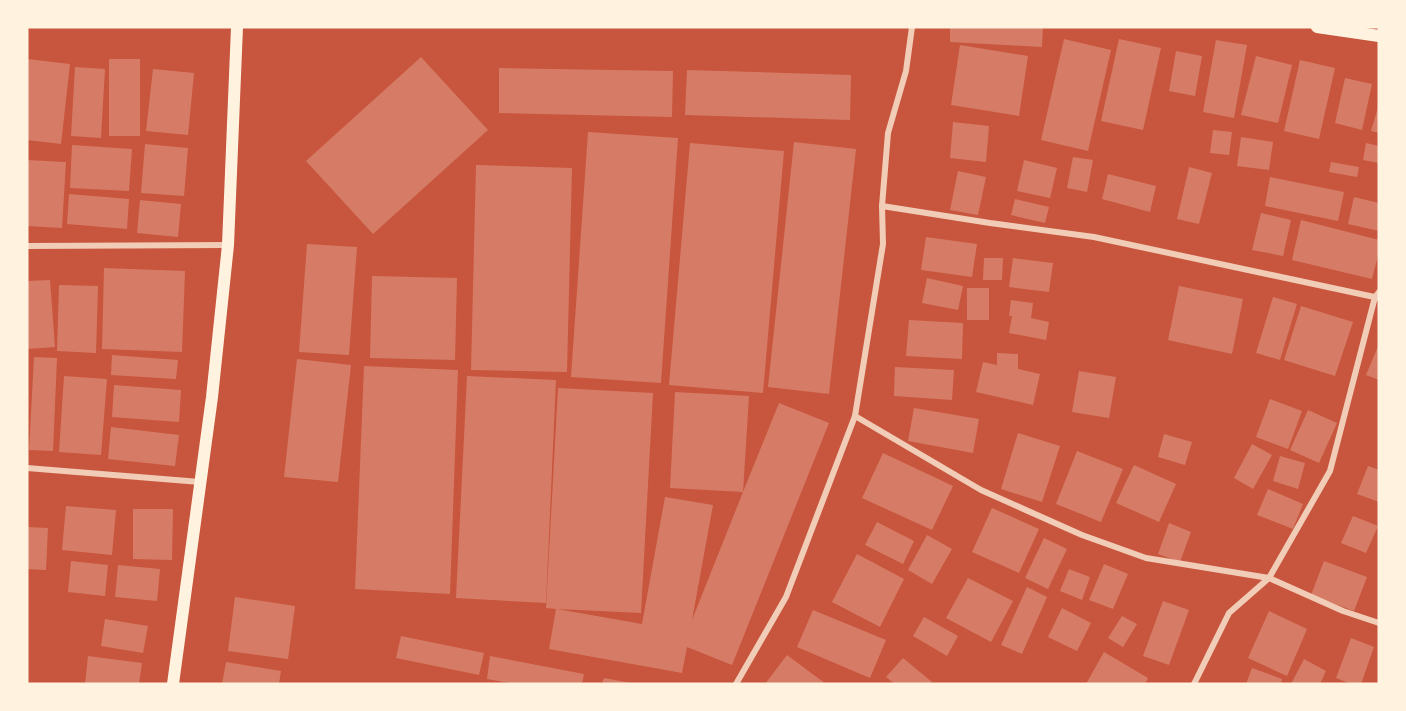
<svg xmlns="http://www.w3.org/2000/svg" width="1406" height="711" font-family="'Asap Condensed',sans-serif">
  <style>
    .building { fill: #d67c66 }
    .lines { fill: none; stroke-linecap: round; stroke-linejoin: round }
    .minor { stroke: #f1ccb7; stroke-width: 6 }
    .secondary { stroke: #fff3e0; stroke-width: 12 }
  </style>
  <rect width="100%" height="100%" fill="#c8553d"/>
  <g class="building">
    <polygon points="950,27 1043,27 1042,47 950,42"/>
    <polygon points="1064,39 1111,50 1088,151 1041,140"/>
    <polygon points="1119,39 1161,48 1143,130 1101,121"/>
    <polygon points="1216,40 1247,45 1234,118 1203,112"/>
    <polygon points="960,45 1028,56 1019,116 951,105"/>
    <polygon points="1176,51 1202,56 1195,96 1169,91"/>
    <polygon points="1256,56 1292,65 1278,123 1241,115"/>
    <polygon points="421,57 488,130 373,234 306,161"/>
    <polygon points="27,59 70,64 61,144 27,140"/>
    <rect x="109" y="59" width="31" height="77"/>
    <polygon points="1300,60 1335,68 1319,139 1284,131"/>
    <polygon points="75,67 105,69 101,138 71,136"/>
    <polygon points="499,68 673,71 672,117 499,113"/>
    <polygon points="153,69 194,73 188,135 146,131"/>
    <polygon points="687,70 851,75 850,120 685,115"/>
    <polygon points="1345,78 1372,84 1362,130 1335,123"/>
    <polygon points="1379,104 1379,133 1371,131"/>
    <polygon points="953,122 989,126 986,162 950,158"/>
    <polygon points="1213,130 1232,132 1229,155 1210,153"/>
    <polygon points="588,132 678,138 661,383 571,377"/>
    <polygon points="1241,137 1273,142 1269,170 1237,166"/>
    <polygon points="794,142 856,149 829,394 768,387"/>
    <polygon points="690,143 784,151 763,393 669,385"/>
    <polygon points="1366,143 1379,146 1379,163 1363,160"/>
    <polygon points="145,144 188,148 184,196 141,193"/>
    <polygon points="72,145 132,149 129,191 70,188"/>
    <polygon points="1073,157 1093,160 1087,192 1067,188"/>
    <polygon points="27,160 66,162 62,228 27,226"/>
    <polygon points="1024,160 1057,168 1050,198 1017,191"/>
    <polygon points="1331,162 1359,167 1357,177 1329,172"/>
    <polygon points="476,165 572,168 567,372 471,370"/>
    <polygon points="1189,167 1212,173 1199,224 1177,219"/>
    <polygon points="958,171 986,177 978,215 950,210"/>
    <polygon points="1108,174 1156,186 1150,212 1102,199"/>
    <polygon points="1270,177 1344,192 1338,221 1265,206"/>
    <polygon points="69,194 129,199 127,229 67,224"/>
    <polygon points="1354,197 1379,203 1379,231 1348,224"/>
    <polygon points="1015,199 1049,207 1045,223 1011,215"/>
    <polygon points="140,200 181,204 178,237 137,233"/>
    <polygon points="1261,213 1291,220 1283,256 1252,250"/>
    <polygon points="1301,220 1379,240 1379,252 1372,279 1292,260"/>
    <polygon points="926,237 977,244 972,277 921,270"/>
    <polygon points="307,244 357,247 349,355 299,352"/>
    <polygon points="984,258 1003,258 1002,280 983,280"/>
    <polygon points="1013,258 1053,263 1049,292 1009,287"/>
    <polygon points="104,268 185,271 182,352 102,349"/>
    <polygon points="372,276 457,278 455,360 370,358"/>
    <polygon points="927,278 963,286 958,310 922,303"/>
    <polygon points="50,280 55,347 27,349 27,281"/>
    <polygon points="59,285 98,286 96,353 57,351"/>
    <polygon points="1179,286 1243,299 1232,354 1168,340"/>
    <rect x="967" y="288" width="22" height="32"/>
    <polygon points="1273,297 1297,304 1280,360 1256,353"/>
    <polygon points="1011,300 1033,303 1031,318 1049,322 1046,340 1009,333 1012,316 1009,316"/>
    <polygon points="1301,306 1353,322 1335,376 1284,360"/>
    <polygon points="909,320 963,323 962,359 906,356"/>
    <polygon points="1379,344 1379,380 1366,375"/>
    <polygon points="997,353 1018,354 1018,369 1040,374 1033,405 976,392 983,362 997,365"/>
    <polygon points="112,355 178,360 176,379 111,375"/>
    <polygon points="34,357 57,358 53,451 29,450"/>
    <polygon points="297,359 351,365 338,482 284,477"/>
    <polygon points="364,366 458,370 450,594 355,589"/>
    <polygon points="895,367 954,370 952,400 894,396"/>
    <polygon points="1079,371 1116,377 1109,418 1072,412"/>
    <polygon points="64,376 107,379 101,455 59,452"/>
    <polygon points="467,376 556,380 546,603 456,598"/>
    <polygon points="114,385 181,390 179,422 112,417"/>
    <polygon points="558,388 653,393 641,613 557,609 642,624 665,497 713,505 692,620 743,492 670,488 675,392 749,396 743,492 779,403 829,423 732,665 687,647 682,673 549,649 556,609 546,608"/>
    <polygon points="1270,399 1302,411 1288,449 1256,437"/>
    <polygon points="914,408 979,419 973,453 908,441"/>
    <polygon points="1308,410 1337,423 1319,463 1290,450"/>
    <polygon points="111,427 179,435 175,466 108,459"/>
    <polygon points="1018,433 1060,446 1042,502 1001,489"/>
    <polygon points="1164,434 1192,442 1185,465 1158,457"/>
    <polygon points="1252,444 1272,455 1253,489 1234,478"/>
    <polygon points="1077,451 1123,469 1101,522 1056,504"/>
    <polygon points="883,453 953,486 932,530 862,498"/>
    <polygon points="1280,456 1305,463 1298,489 1273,481"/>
    <polygon points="1134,465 1176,484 1159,522 1116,503"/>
    <polygon points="1368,466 1379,470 1379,502 1357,494"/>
    <polygon points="1268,489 1303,504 1293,529 1257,515"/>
    <polygon points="66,506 116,510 112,555 62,550"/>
    <polygon points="992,508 1039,529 1019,573 972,552"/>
    <polygon points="133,509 173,509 172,560 133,559"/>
    <polygon points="1353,516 1378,526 1366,553 1341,543"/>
    <polygon points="877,522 914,541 903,564 865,545"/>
    <polygon points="1169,523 1191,532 1180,562 1158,554"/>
    <polygon points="27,527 48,528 46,570 27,569"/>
    <polygon points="927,535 952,549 932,584 908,570"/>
    <polygon points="1044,538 1067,549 1048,589 1025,578"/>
    <polygon points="857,554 904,579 880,627 832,602"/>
    <polygon points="71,561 108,565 105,596 68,592"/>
    <polygon points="1324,561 1367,577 1354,611 1311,595"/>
    <polygon points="1104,564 1128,574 1113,609 1089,600"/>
    <polygon points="118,565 160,569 157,601 115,597"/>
    <polygon points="1069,569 1090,577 1082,600 1060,591"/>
    <polygon points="968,578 1013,601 991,642 946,618"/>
    <polygon points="1027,587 1047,597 1022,654 1001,645"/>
    <polygon points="235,597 295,606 288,659 228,651"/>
    <polygon points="1163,601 1189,610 1169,665 1143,656"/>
    <polygon points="1062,608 1091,623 1077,651 1048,637"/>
    <polygon points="813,610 886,640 870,678 797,647"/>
    <polygon points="1269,611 1307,629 1287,676 1248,658"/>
    <polygon points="1122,616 1137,624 1123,647 1108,638"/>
    <polygon points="924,617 958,636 947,656 913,636"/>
    <polygon points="105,619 148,626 143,653 101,646"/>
    <polygon points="401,636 484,653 479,675 396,658"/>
    <polygon points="1351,638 1374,647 1361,684 1351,684 1336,678"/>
    <polygon points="1104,652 1148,678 1145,684 1086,684"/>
    <polygon points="787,655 826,684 765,684"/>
    <polygon points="88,656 142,663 139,684 85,684"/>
    <polygon points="490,656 584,674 582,684 515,684 487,679"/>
    <polygon points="903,658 932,682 930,684 895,684 886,677"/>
    <polygon points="1304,659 1326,671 1320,684 1291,684"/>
    <polygon points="226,662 281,671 279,684 222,684"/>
    <polygon points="1252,668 1282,679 1281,684 1246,684"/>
    <polygon points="604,678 631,683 631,684 602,684"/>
  </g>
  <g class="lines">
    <g class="minor">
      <polyline points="882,206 990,223 1094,237 1379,298"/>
      <polyline points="27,246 228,245"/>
      <polyline points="855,416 981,490 1082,535 1146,558 1269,578 1343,611 1379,623"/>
      <polyline points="27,468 200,482"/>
      <polyline points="736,684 786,597 855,416 883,244 882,206 888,133 906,71 912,27"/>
      <polyline points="1194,684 1229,613 1269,578 1330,471 1375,297 1379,292"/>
    </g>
    <g class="secondary">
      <polyline points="1317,27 1379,36"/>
      <polyline points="173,684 212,397 228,245 237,27"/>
    </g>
  </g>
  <rect width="1406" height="711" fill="none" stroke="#fff3e0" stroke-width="57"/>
</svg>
